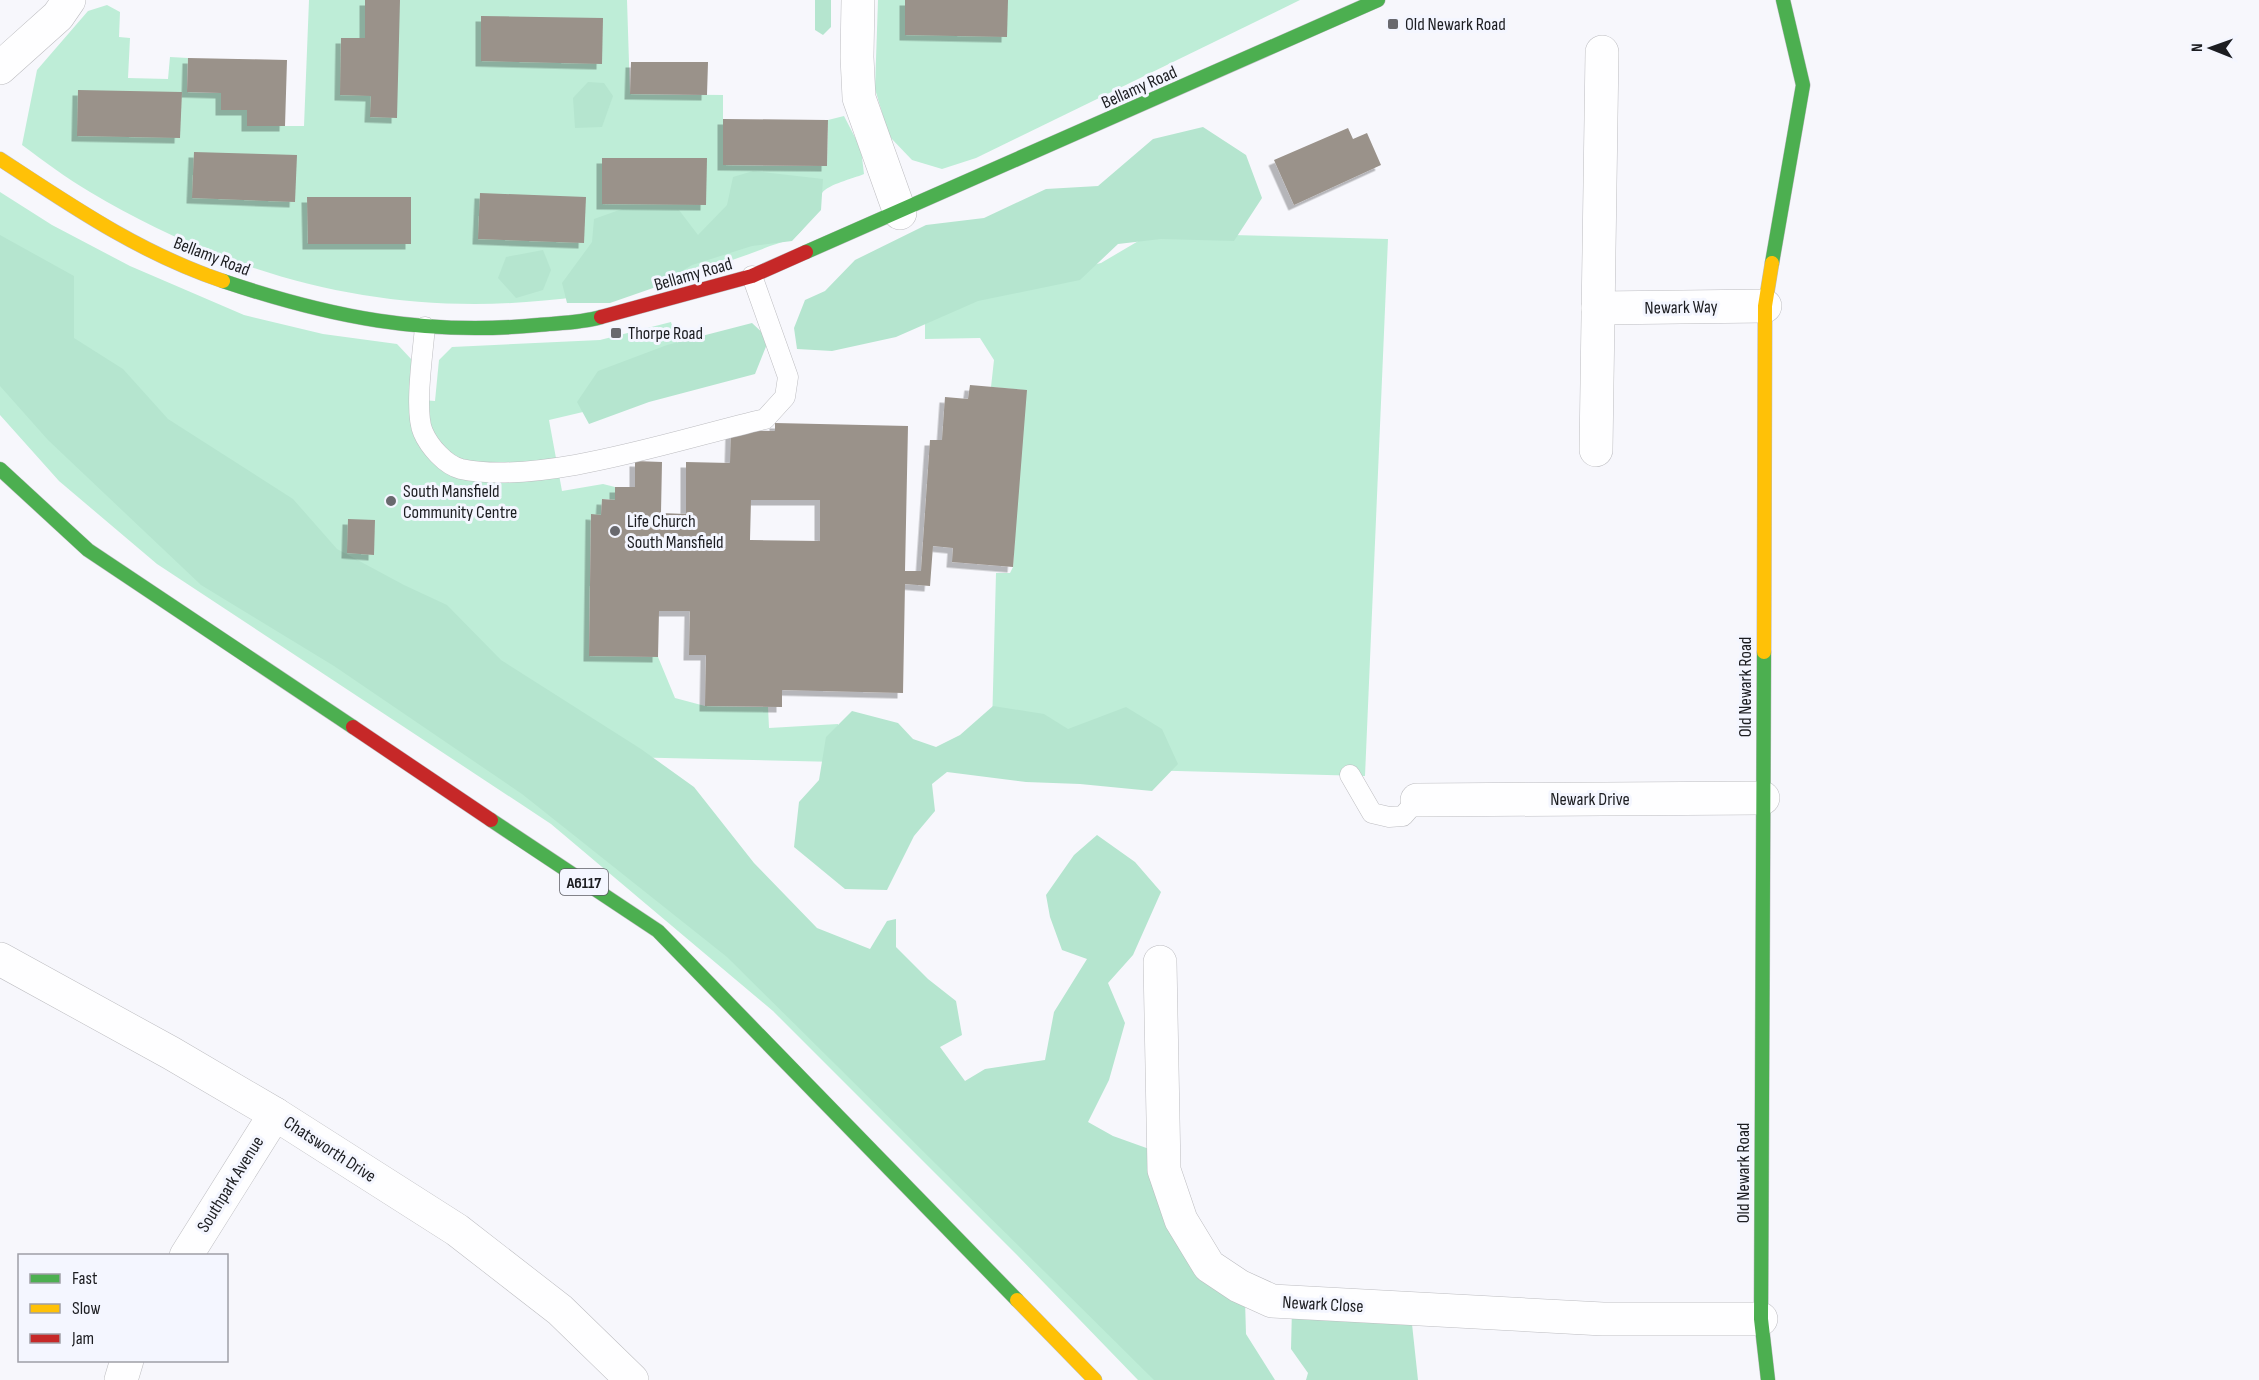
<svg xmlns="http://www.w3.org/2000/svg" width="2259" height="1380" font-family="'Sofia Sans Condensed',sans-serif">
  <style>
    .green { fill: #beedd7 }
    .forest { fill: #b5e5cf }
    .building { fill: #9a928a; fill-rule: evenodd; filter: url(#shadow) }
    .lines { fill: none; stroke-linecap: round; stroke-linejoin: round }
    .lane-casing { stroke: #bdbdc1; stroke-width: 21 }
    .street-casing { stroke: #bdbdc1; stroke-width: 34 }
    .fast-casing { stroke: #bdbdc1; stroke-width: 15 }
    .slow-casing { stroke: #bdbdc1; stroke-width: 15 }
    .jam-casing { stroke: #bdbdc1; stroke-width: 15 }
    .lane { stroke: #fefeff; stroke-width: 20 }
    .street { stroke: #fefeff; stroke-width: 33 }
    .fast { stroke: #4caf50; stroke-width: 14 }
    .slow { stroke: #ffc107; stroke-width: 14 }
    .jam { stroke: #c62828; stroke-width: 14 }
    .poi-dot { fill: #69696e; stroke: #f4f6ff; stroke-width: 2 }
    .labels { text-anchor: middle; stroke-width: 6; stroke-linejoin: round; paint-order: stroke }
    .shield { fill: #f4f6ff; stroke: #5d5e64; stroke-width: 1.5 }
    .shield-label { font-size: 16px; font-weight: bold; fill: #1c1d21 }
    .poi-label { font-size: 18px; fill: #1c1d21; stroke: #f4f6ff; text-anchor: start }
    .street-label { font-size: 18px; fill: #1c1d21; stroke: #f4f6ff }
  </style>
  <defs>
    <filter id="shadow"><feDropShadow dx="-5.5" dy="5.5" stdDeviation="0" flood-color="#0004"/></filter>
  </defs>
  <rect width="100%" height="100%" fill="#f7f7fc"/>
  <g class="green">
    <path d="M309,0H627L630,94L723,95V165L827,166L828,120L844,116L861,149L864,174C852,179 829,184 822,193C813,204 808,228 796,236C789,241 778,243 770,246C733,261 695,273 656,282C452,330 270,299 90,192C66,178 44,161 22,145L37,70L88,11L107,5L120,12L119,37L130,38L128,78L168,79L170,57L188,58L187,92L221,93V110H247V126H304Z"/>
    <polygon points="878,0 1300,0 976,158 942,169 912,160 889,136 875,89"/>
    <polygon points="0,192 52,225 130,266 244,315 323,334 397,344 412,360 409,399 435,401 439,360 452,347 600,340 671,322 685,369 634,400 549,420 562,491 603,484 615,487 615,500 602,499 601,515 591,515 589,655 658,657 675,698 705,706 768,707 769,728 838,724 838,762 621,757 1206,1380 1138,1380 1017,1255 773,1011 551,824 157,564 59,481 0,415"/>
    <polygon points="1152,233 1388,239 1365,776 991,766 996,573 1010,573 1013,567 1023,390 991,387 994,360 980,338 925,339 925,302 1003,287 1101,263"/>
  </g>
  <g class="forest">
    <polygon points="815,0 831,0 831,27 823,35 815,30"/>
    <polygon points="588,82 604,83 613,96 602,127 575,128 573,98"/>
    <polygon points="1203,127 1246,155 1262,198 1234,241 1161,239 1118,244 1080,280 978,301 896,337 832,351 797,349 794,328 805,300 825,291 855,260 926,225 984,218 1046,189 1098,186 1153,139"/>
    <polygon points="753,171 823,179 821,210 792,241 752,246 692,265 656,287 610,303 567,303 562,283 592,242 594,219 622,209 679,210 698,235 727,205 733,177"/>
    <polygon points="0,235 74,276 74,338 123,369 168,419 293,499 337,549 404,585 447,605 501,660 641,749 694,787 754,863 817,928 870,949 887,921 896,919 896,947 928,979 956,1001 962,1035 940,1047 965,1081 985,1069 1045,1060 1054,1012 1087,959 1062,950 1050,917 1046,895 1074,855 1097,835 1135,862 1161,892 1133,955 1108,983 1125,1023 1109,1080 1088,1122 1113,1136 1152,1150 1245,1300 1246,1334 1275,1380 1154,1380 727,957 522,794 334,666 201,585 48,440 0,386"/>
    <polygon points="543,250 551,270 543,290 516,298 498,278 506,257"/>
    <polygon points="752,323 769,339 755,374 649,402 589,424 577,402 598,371 667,345"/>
    <polygon points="993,706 1044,714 1068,729 1126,707 1162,729 1178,764 1152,791 1080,784 1026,782 947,772 932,784 935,811 914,836 887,890 845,889 794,847 799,802 819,780 826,737 852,711 898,723 913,739 936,747 960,735"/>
    <polygon points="1409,1296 1418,1380 1306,1380 1308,1373 1291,1349 1292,1308"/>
  </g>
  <g class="building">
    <polygon points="365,0 400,0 397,118 370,117 371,96 340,95 341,38 365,38"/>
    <polygon points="905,0 1008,0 1007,37 905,35"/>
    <polygon points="481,16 603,18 602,64 481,61"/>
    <polygon points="188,58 287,60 285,126 247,126 247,110 221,110 221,93 187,92"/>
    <polygon points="631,62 708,62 707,95 630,94"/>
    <polygon points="78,90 182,92 180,138 77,136"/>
    <polygon points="723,119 828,120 827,166 723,165"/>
    <polygon points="1348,128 1353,139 1367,133 1381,165 1294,205 1274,160"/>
    <polygon points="194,152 297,155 295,202 192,198"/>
    <polygon points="602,158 707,158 706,205 602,204"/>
    <polygon points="480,193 586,197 584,243 478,239"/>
    <polygon points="307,197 411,197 411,244 308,244"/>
    <path d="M970,385L1027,390L1013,567L952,562L953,548L933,546L930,586L905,584L903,693L782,690V707L705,706L706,655H689L690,611H659L658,657L589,656L591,514L601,515L602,499L615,500V487H635V461L662,462L661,513L686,514V462L730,463L731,430L775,431V423L908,426L905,571H921L930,440H942L945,397L968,399ZM751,500H820V541L750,540Z"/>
    <polygon points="348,519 375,520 374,555 347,553"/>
  </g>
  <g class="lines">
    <g class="lane-casing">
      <g id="lane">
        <path d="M425,327C423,351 414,412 423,432C429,446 445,465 461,469C542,486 682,438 765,419L785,397L788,377L752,276"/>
        <polyline points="1350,775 1372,813 1389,817 1403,816 1417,800"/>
      </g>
    </g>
    <g class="street-casing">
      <g id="street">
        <polyline points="858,0 857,57 859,98 900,213"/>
        <polyline points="0,68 58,16 69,0"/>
        <polyline points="1598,308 1765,306"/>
        <polyline points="1596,450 1602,52"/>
        <polyline points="1417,800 1763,798"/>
        <polyline points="0,959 171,1053 275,1114 457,1230 560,1310 632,1380"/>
        <polyline points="1160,962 1164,1170 1181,1220 1209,1266 1239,1286 1272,1301 1603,1319 1761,1319"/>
        <polyline points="186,1256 275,1114"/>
        <polyline points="121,1380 127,1360"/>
      </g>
    </g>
    <g class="fast-casing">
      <g id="fast">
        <polyline points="806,252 1378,0"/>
        <polyline points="1772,263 1803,85 1783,0"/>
        <path d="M223,281C330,317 425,336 538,325C558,323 581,323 601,317"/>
        <polyline points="0,469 88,550 353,727"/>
        <polyline points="1764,652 1761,1319 1768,1380"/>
        <polyline points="491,820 658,931 1017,1300"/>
      </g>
    </g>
    <g class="slow-casing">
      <g id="slow">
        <path d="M0,159C73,207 140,253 223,281"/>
        <polyline points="1764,652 1765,306 1772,263"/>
        <polyline points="1017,1300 1095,1380"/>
      </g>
    </g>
    <g class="jam-casing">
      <g id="jam">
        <polyline points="601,317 752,276 806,252"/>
        <polyline points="353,727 491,820"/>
      </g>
    </g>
    <use href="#lane" class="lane"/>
    <use href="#street" class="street"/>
    <use href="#fast" class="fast"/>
    <use href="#slow" class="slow"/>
    <use href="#jam" class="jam"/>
  </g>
  <g class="poi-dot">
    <rect x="1387" y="18" width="12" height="12" rx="3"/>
    <rect x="610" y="327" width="12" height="12" rx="3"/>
    <circle cx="391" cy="501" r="6"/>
    <circle cx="615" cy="531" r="6"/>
  </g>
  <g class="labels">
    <rect class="shield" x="560" y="869" width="48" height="26" rx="4.5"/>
    <g class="shield-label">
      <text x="584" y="888">A6117</text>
    </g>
    <g class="poi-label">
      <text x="1405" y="30">Old Newark Road</text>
      <text x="628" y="339">Thorpe Road</text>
      <text x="403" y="497">South Mansfield<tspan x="403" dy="21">Community Centre</tspan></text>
      <text x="627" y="527">Life Church<tspan x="627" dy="21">South Mansfield</tspan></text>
    </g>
    <g class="street-label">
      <text transform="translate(1139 87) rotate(-24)" y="6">Bellamy Road</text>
      <text transform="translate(212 256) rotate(21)" y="6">Bellamy Road</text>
      <text transform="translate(693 274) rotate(-16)" y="6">Bellamy Road</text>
      <text transform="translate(1681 307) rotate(-1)" y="6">Newark Way</text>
      <text transform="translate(1745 687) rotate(-90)" y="6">Old Newark Road</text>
      <text x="1590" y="805">Newark Drive</text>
      <text transform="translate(330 1149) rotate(33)" y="6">Chatsworth Drive</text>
      <text transform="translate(1743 1173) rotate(-90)" y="6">Old Newark Road</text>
      <text transform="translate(230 1184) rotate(-58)" y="6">Southpark Avenue</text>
      <text transform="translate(1323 1304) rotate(3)" y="6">Newark Close</text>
    </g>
  </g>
  <rect x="18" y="1254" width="210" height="108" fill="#f4f6ff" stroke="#9e9fa6" stroke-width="1.5"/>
  <rect x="30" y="1274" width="30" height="9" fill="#4caf50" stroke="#9e9fa6" stroke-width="1.5"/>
  <text x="72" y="1284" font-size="18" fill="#1c1d21">Fast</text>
  <rect x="30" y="1304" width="30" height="9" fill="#ffc107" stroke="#9e9fa6" stroke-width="1.5"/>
  <text x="72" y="1314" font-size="18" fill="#1c1d21">Slow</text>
  <rect x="30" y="1334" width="30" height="9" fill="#c62828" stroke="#9e9fa6" stroke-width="1.5"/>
  <text x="72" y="1344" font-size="18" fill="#1c1d21">Jam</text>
  <g transform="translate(2211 48) rotate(271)" stroke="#f4f6ff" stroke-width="4.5" paint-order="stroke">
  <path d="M0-4.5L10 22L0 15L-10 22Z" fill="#1c1d21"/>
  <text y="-9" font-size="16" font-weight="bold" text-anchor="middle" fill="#1c1d21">N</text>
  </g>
</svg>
